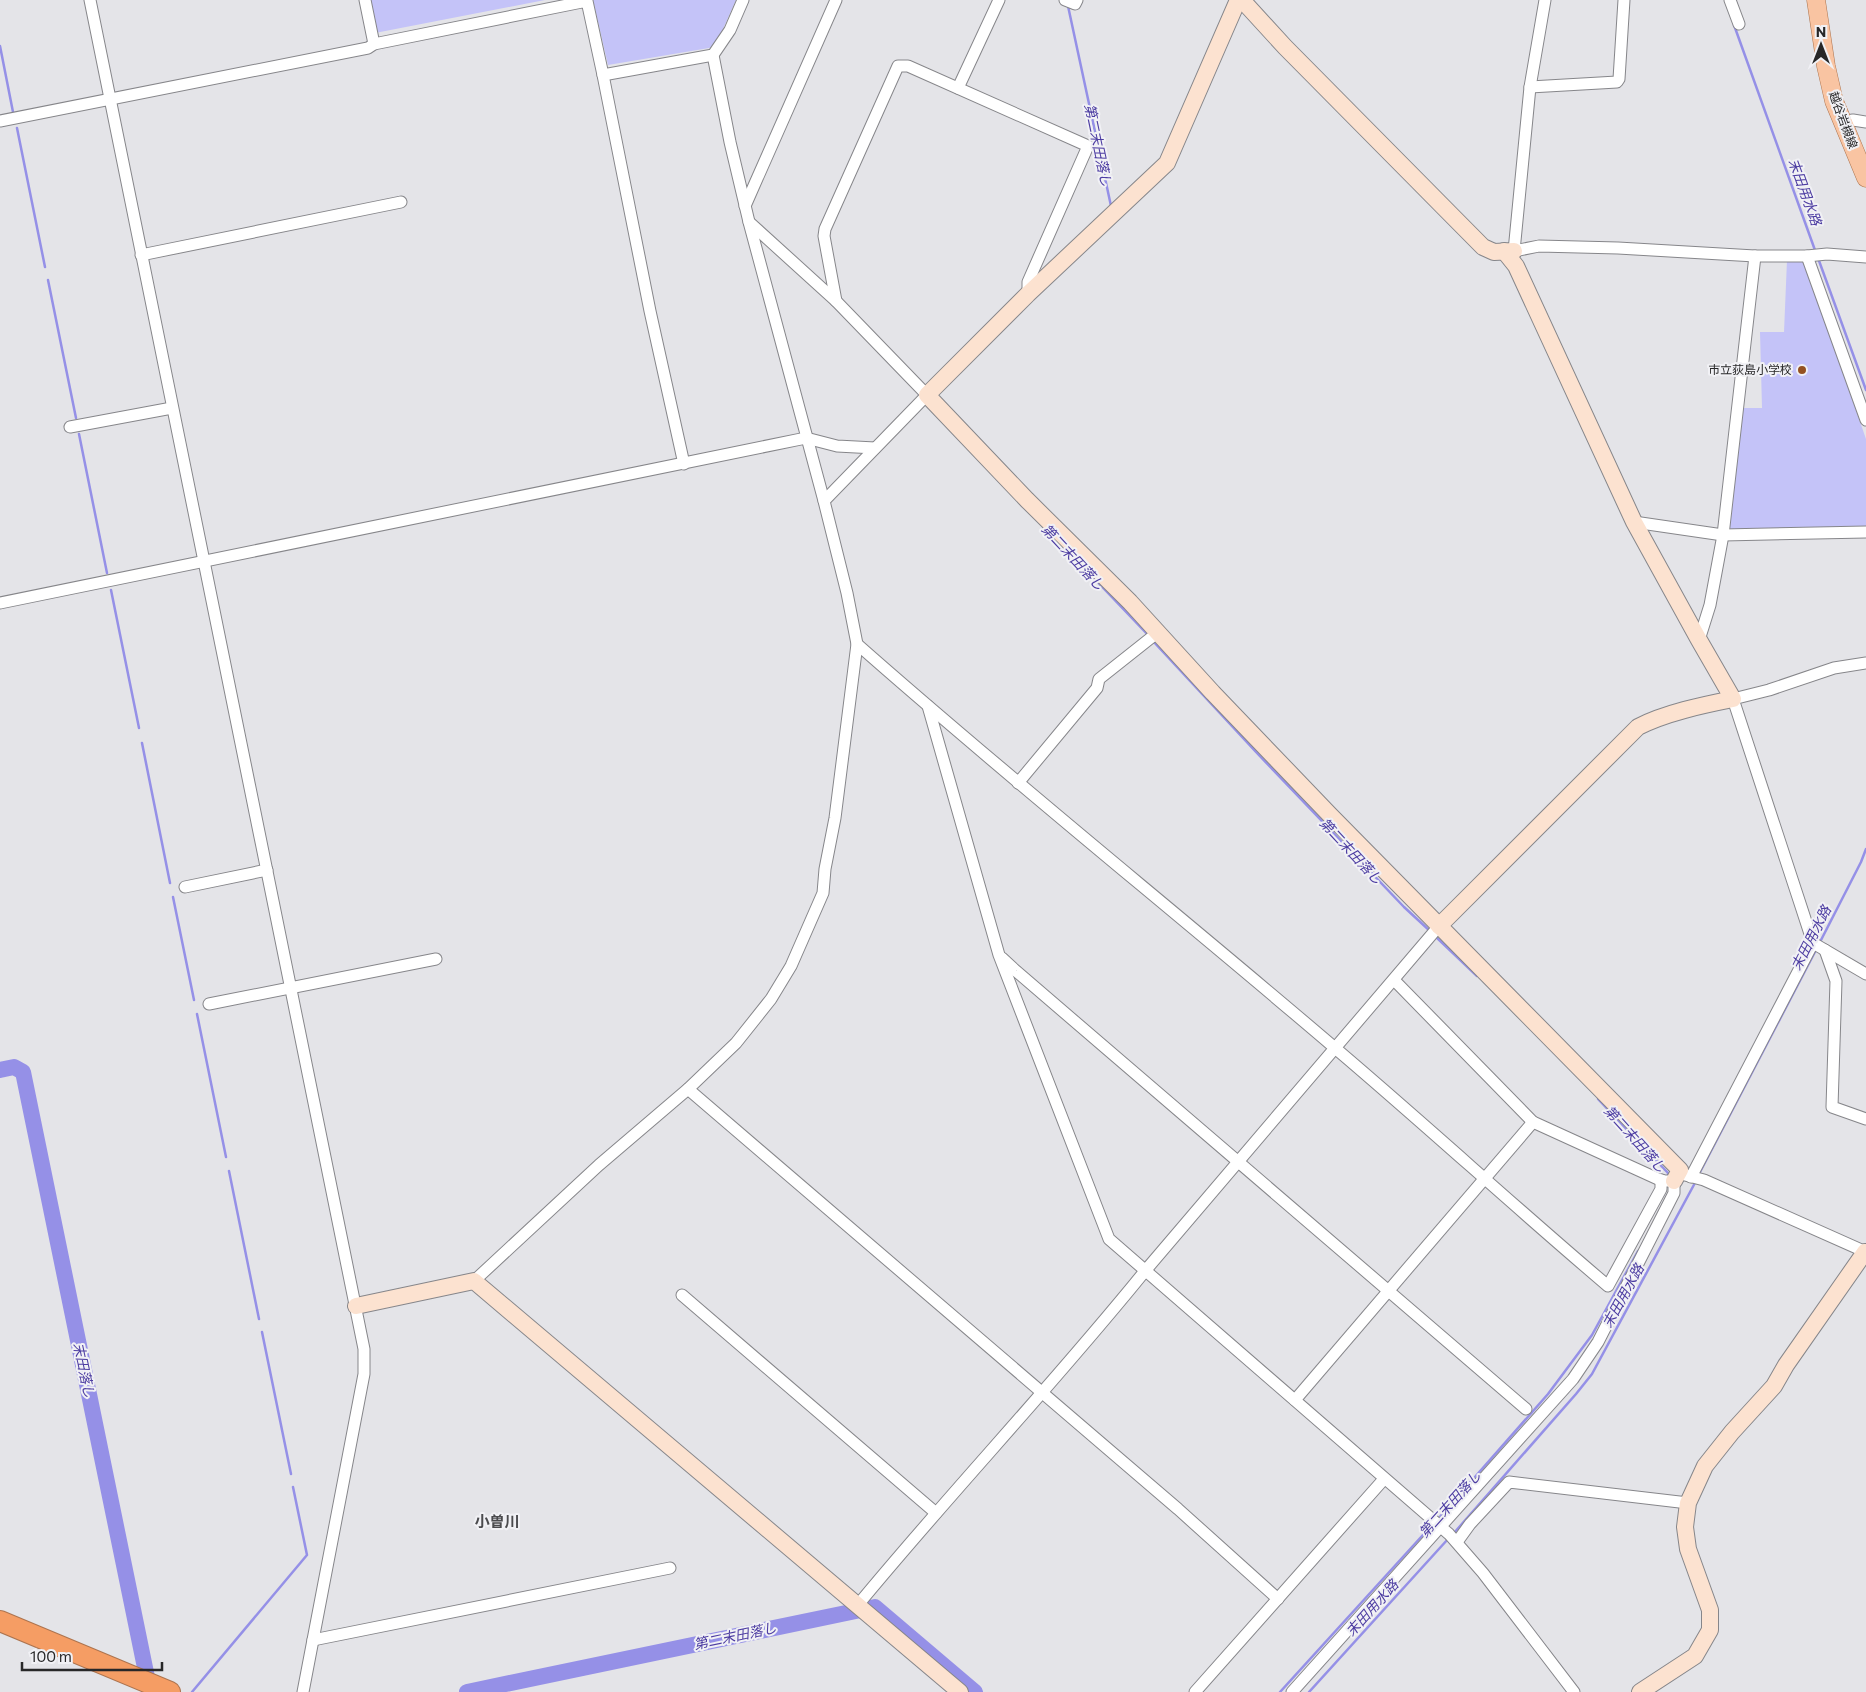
<svg xmlns="http://www.w3.org/2000/svg" width="1866" height="1692" font-family="Commissioner,'Noto Sans JP',sans-serif">
  <style>
    .green { fill: #c4c3f8 }
    .lines { fill: none; stroke-linecap: round; stroke-linejoin: round }
    .stream { stroke: #9590e7; stroke-width: 2.5 }
    .river { stroke: #9590e7; stroke-width: 16 }
    .street-casing { stroke: #86868a; stroke-width: 13 }
    .secondary-casing { stroke: #86868a; stroke-width: 18 }
    .primary-casing { stroke: #ad744f; stroke-width: 19 }
    .highway-casing { stroke: #ad744f; stroke-width: 22 }
    .street { stroke: #fff; stroke-width: 11 }
    .secondary { stroke: #fce2d0; stroke-width: 16 }
    .primary { stroke: #f9c4a2; stroke-width: 18 }
    .highway { stroke: #f59d64; stroke-width: 20 }
    .poi-dot { fill: #945121; stroke: #f1f1f5; stroke-width: 2 }
    .labels { text-anchor: middle; stroke-width: 4; stroke-linejoin: round; paint-order: stroke }
    .street-label { font-size: 12px; fill: #272728; stroke: #f1f1f5 }
    .poi-label { font-size: 12px; fill: #272728; stroke: #f1f1f5; text-anchor: end }
    .water-label { font-size: 14px; font-style: italic; fill: #4d3da2; stroke: #f1f1f5 }
    .quarter-label { font-size: 15px; font-weight: bold; fill: #4b4b4e; stroke: #f1f1f5 }
  </style>
  <rect width="100%" height="100%" fill="#e4e4e8"/>
  <g class="green">
    <polygon points="369,0 545,0 375,33"/>
    <polygon points="593,0 736,0 715,47 608,65"/>
    <polygon points="1787,260 1804,260 1866,439 1866,528 1729,531 1743,408 1762,408 1760,332 1784,332"/>
  </g>
  <g class="lines">
    <g class="stream">
      <polyline points="1068,6 1111,206"/>
      <polyline points="1734,25 1816,253"/>
      <polyline points="0,46 13,112"/>
      <polyline points="17,128 45,267"/>
      <polyline points="1818,258 1866,390"/>
      <polyline points="48,280 76,418"/>
      <polyline points="79,434 107,573"/>
      <polyline points="1087,571 1149,636"/>
      <polyline points="111,590 139,728"/>
      <polyline points="1152,640 1256,752 1404,907 1430,931"/>
      <polyline points="142,743 170,883"/>
      <polyline points="173,897 194,1000"/>
      <polyline points="1435,936 1477,976"/>
      <polyline points="1819,944 1861,862 1866,849"/>
      <polyline points="197,1014 226,1157"/>
      <polyline points="1598,1099 1668,1173 1668,1178"/>
      <polyline points="229,1171 259,1319"/>
      <polyline points="1699,1174 1817,948"/>
      <polyline points="262,1332 291,1474"/>
      <polyline points="1438,1519 1548,1394 1592,1335 1638,1251"/>
      <polyline points="1454,1533 1576,1394 1592,1374 1696,1181"/>
      <polyline points="192,1692 307,1555 293,1487"/>
      <polyline points="1280,1692 1432,1525"/>
      <polyline points="1309,1692 1448,1539"/>
    </g>
    <g class="river">
      <polyline points="0,1070 14,1067 23,1072 150,1692"/>
      <polyline points="467,1692 875,1607 975,1692"/>
    </g>
    <g class="street-casing">
      <g id="street">
        <polyline points="90,0 364,1349 364,1374 303,1692"/>
        <polyline points="365,0 374,44"/>
        <polyline points="1065,0 1075,4 1077,0"/>
        <polyline points="1545,0 1530,87 1514,251 1539,246 1618,248 1755,256 1807,256 1827,254 1866,257"/>
        <polyline points="1730,0 1739,24"/>
        <polyline points="603,75 713,55 730,30 743,0"/>
        <polyline points="1530,87 1617,82 1619,79 1624,0"/>
        <polyline points="958,88 999,0"/>
        <polyline points="0,121 368,48 374,44 587,1 603,75 650,311 684,464"/>
        <polyline points="1842,122 1853,120 1866,122"/>
        <polyline points="745,206 836,0"/>
        <polyline points="749,222 836,301 927,395 824,501"/>
        <polyline points="141,255 401,202"/>
        <polyline points="1807,256 1866,420"/>
        <polyline points="836,301 824,236 825,229 898,66 908,66 1088,146 1028,282 1028,294"/>
        <polyline points="70,427 172,408"/>
        <polyline points="1634,522 1723,535 1866,532"/>
        <polyline points="0,603 806,438 837,446 875,448"/>
        <polyline points="1699,640 1710,605 1723,535 1755,256"/>
        <path d="M857,644C1013,782 1176,912 1335,1048C1427,1126 1516,1208 1608,1286L1661,1189V1180"/>
        <polyline points="1866,663 1834,668 1769,690 1733,699 1813,943 1866,974"/>
        <polyline points="928,706 999,955 1109,1239 1449,1534 1483,1573 1574,1692"/>
        <polyline points="1018,783 1097,688 1099,679 1157,633"/>
        <polyline points="185,887 267,870"/>
        <polyline points="1825,950 1836,981 1832,1107 1866,1119"/>
        <polyline points="1002,958 1016,971 1526,1409"/>
        <polyline points="209,1004 436,959"/>
        <polyline points="688,1089 1178,1509 1278,1599"/>
        <polyline points="1685,1175 1704,1180 1866,1252"/>
        <polyline points="1691,1177 1813,943"/>
        <polyline points="474,1281 599,1165 688,1089 736,1043 771,999 791,966 823,893 825,869 835,818 857,644 847,593 824,501 749,222 730,142 713,55"/>
        <polyline points="682,1295 936,1513"/>
        <polyline points="1295,1400 1533,1122"/>
        <polyline points="1457,1542 1470,1524 1509,1482 1688,1503"/>
        <path d="M857,1606C951,1492 1052,1386 1145,1271L1439,926"/>
        <polyline points="313,1640 670,1568"/>
        <polyline points="1195,1692 1384,1479"/>
        <polyline points="1292,1692 1573,1379 1598,1342 1674,1193 1674,1181 1665,1181 1658,1179 1533,1122 1394,980"/>
      </g>
    </g>
    <g class="secondary-casing">
      <g id="secondary">
        <polyline points="1238,0 1167,163 1028,294 927,395 1027,500 1130,602 1213,693 1330,815 1680,1170 1674,1181"/>
        <polyline points="1242,0 1285,47 1483,247 1494,252 1514,251"/>
        <path d="M1439,926L1638,727C1665,713 1703,705 1733,699L1699,640L1634,522L1516,266L1504,251"/>
        <polyline points="356,1306 474,1281 960,1692"/>
        <polyline points="1640,1692 1695,1656 1710,1630 1710,1610 1688,1549 1685,1527 1688,1503 1705,1466 1732,1432 1774,1386 1786,1365 1865,1252"/>
      </g>
    </g>
    <g class="primary-casing">
      <polyline id="primary" points="1816,0 1826,66 1834,101 1866,178"/>
    </g>
    <g class="highway-casing">
      <polyline id="highway" points="0,1621 170,1692"/>
    </g>
    <use href="#street" class="street"/>
    <use href="#secondary" class="secondary"/>
    <use href="#primary" class="primary"/>
    <use href="#highway" class="highway"/>
  </g>
  <circle class="poi-dot" cx="1802" cy="370" r="5"/>
  <g class="labels">
    <g class="street-label">
      <text transform="translate(1843 120) rotate(70)" y="4">越谷岩槻線</text>
    </g>
    <g class="poi-label">
      <text x="1792" y="374">市立荻島小学校</text>
    </g>
    <g class="water-label">
      <text transform="translate(1098 145) rotate(78)" y="5">第二末田落し</text>
      <text transform="translate(1805 192) rotate(70)" y="5">末田用水路</text>
      <text transform="translate(1073 557) rotate(47)" y="5">第二末田落し</text>
      <text transform="translate(1351 851) rotate(47)" y="5">第二末田落し</text>
      <text transform="translate(1811 938) rotate(-63)" y="5">末田用水路</text>
      <text transform="translate(1635 1139) rotate(48)" y="5">第二末田落し</text>
      <text transform="translate(1623 1296) rotate(-61)" y="5">末田用水路</text>
      <text transform="translate(84 1370) rotate(78)" y="5">末田落し</text>
      <text transform="translate(1450 1504) rotate(-48)" y="5">第二末田落し</text>
      <text transform="translate(1372 1608) rotate(-48)" y="5">末田用水路</text>
      <text transform="translate(735 1636) rotate(-12)" y="5">第二末田落し</text>
    </g>
    <g class="quarter-label">
      <text x="497" y="1527">小曽川</text>
    </g>
  </g>
  <g transform="translate(1821 45)" stroke="#f1f1f5" stroke-width="4" paint-order="stroke">
  <path d="M0-4L9 19L0 12L-9 19Z" fill="#272728"/>
  <text y="-8" font-size="14" font-weight="bold" text-anchor="middle" fill="#272728">N</text>
  </g>
  <path d="M22 1662v8h140v-8" fill="none" stroke="#272728" stroke-width="2.5"/>
  <text x="30" y="1662" font-size="15" fill="#272728" stroke="#f1f1f5" stroke-width="4" paint-order="stroke">100 m</text>
</svg>
